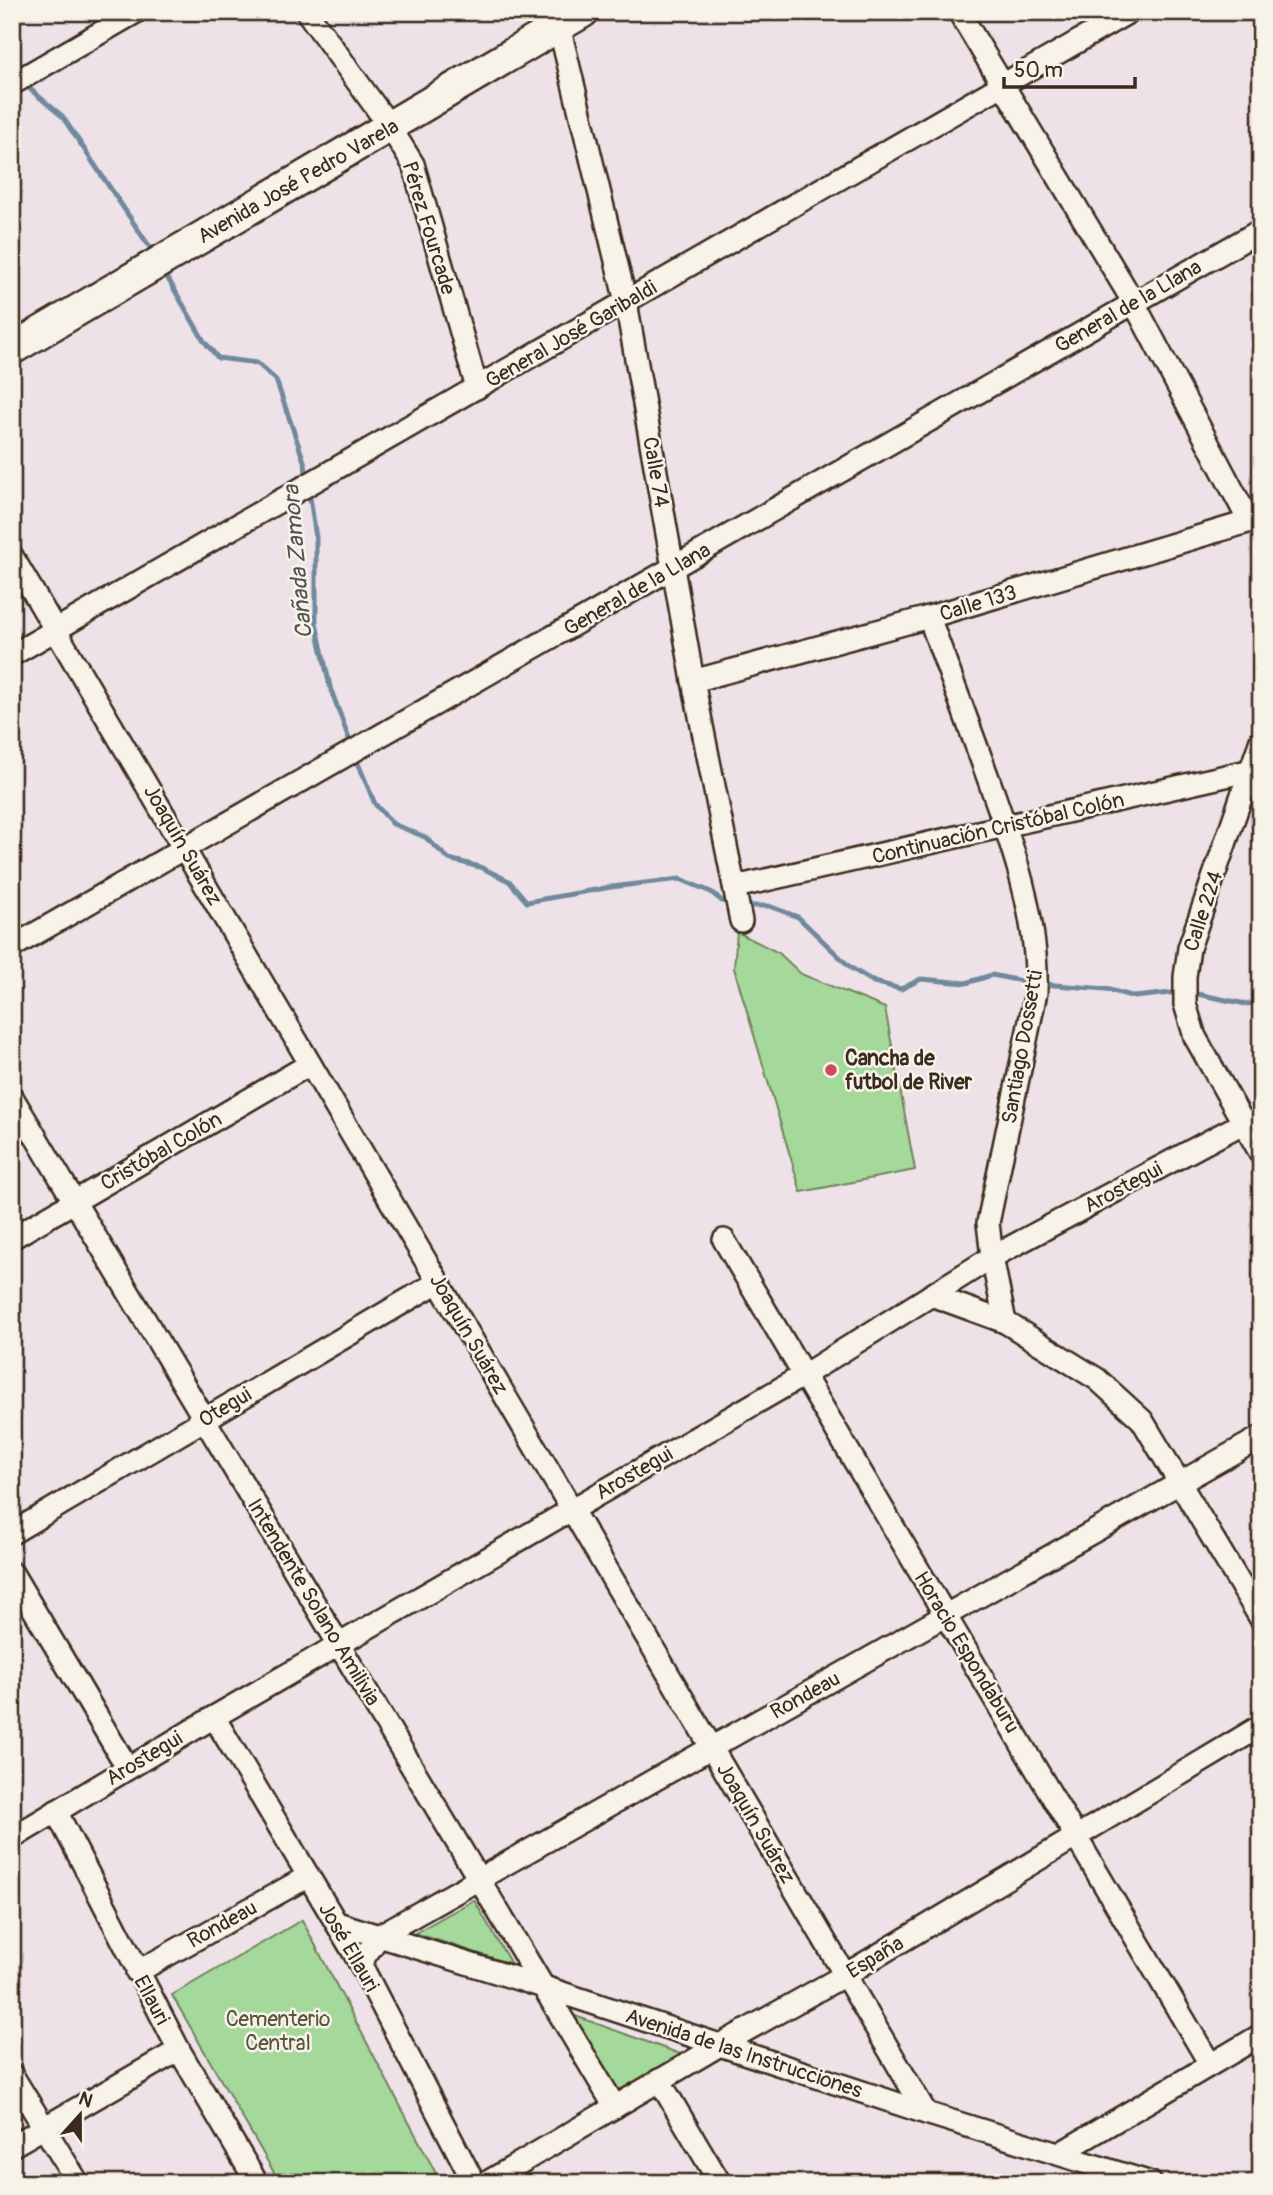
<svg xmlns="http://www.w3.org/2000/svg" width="1273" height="2195" font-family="Pangolin,sans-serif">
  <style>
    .green { fill: #a4d99b; stroke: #70825c; stroke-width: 2 }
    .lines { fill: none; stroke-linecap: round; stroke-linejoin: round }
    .stream { stroke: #70899d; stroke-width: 5 }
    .street-casing { stroke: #3b2a1e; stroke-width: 26 }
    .secondary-casing { stroke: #3b2a1e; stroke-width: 35 }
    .street { stroke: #f7f3e8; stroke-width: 21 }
    .secondary { stroke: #f7f3e8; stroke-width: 30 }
    .poi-dot { fill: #d1495b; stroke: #f7f3e8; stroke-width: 2.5 }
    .labels { text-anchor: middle; stroke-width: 5; stroke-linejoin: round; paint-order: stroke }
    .street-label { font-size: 21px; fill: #3b2a1e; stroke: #f7f3e8 }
    .poi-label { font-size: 21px; font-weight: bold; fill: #3b2a1e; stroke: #f7f3e8; text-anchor: start }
    .park-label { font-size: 21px; fill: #55563d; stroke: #f7f3e8 }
    .water-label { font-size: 23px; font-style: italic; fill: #515253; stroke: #f7f3e8 }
  </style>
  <rect width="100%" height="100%" fill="#eee2e8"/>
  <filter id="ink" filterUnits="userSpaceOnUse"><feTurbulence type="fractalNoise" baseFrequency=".0143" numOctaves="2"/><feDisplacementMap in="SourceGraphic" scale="14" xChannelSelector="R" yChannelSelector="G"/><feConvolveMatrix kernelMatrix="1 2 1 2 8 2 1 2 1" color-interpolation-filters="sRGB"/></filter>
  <g filter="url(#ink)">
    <g class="green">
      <polygon points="737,932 779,953 801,974 885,1008 915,1170 801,1192 734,968"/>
      <polygon points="474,1900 511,1964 415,1933"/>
      <polygon points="302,1920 440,2181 437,2183 280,2183 172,1995"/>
      <polygon points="567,2013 686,2056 617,2100"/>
    </g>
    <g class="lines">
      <g class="stream">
        <polyline points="24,84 62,116 155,255"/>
        <polyline points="163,270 204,341 218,358 257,363 276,380 305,464 307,480"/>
        <polyline points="309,490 316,538 316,623 330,687 352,747"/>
        <polyline points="355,756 375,804 393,824 425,837 449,859 480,867 509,881 527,902 611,887 680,879 711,892 722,901 731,903"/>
        <polyline points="744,906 769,906 798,917 851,968 874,982 901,989 921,979 966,983 992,975 1031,983"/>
        <polyline points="1042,984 1106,989 1135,997 1180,992"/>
        <polyline points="1197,994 1246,1004 1261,1003"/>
      </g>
      <g class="street-casing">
        <g id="street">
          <polyline points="307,12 390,127 413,164 477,388"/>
          <polyline points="959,12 1134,303 1249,521"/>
          <polyline points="559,26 626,302 693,681 741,921"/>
          <polyline points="12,84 136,12"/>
          <polyline points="12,556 926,2113"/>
          <path d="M929,617C947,666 965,715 983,764C1009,836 1039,914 1036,992L988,1223L992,1257L1005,1322L1097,1379L1142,1420L1261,1619"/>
          <polyline points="12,655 1129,12"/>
          <polyline points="693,681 929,617 1261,518"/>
          <polyline points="1261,740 1189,948 1185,977 1185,1004 1195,1037 1261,1154"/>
          <polyline points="735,887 1261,768"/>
          <polyline points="12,947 1261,230"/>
          <polyline points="12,1097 615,2107"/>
          <polyline points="12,1238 310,1064"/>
          <polyline points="724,1240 1210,2064"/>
          <polyline points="931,1295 1005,1322"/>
          <polyline points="12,1533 438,1282"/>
          <polyline points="12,1573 127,1767"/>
          <polyline points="214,1717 360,1963 474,2183"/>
          <polyline points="56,1811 179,2050 257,2183"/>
          <polyline points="12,1838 214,1717 804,1375 992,1257 1243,1123 1261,1119"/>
          <polyline points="337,1923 544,1987 926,2113 1151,2183"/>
          <polyline points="360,1963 380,1935 1261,1437"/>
          <polyline points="137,1972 307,1877"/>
          <polyline points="12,2075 78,2183"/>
          <polyline points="659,2080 720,2183"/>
          <polyline points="12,2146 179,2050"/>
          <polyline points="1059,2154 1261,2035"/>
          <polyline points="486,2183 718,2046 845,1975 1261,1726"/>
        </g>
      </g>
      <g class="secondary-casing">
        <polyline id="secondary" points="12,349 583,12"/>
      </g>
      <use href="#street" class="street"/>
      <use href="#secondary" class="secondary"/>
    </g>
  </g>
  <circle class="poi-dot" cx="831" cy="1070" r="7"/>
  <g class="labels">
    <g class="street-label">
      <text transform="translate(298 181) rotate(-30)" y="7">Avenida José Pedro Varela</text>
      <text transform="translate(429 228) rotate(73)" y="7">Pérez Fourcade</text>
      <text transform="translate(1128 306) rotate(-30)" y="7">General de la Llana</text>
      <text transform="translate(571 334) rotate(-30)" y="7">General José Garibaldi</text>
      <text transform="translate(656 472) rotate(80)" y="7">Calle 74</text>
      <text transform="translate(637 589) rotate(-30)" y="7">General de la Llana</text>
      <text transform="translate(978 603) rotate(-17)" y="7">Calle 133</text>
      <text transform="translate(998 828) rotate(-13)" y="7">Continuación Cristóbal Colón</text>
      <text transform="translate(183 845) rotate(60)" y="7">Joaquín Suárez</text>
      <text transform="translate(1203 911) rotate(-72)" y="7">Calle 224</text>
      <text transform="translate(1022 1047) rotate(-80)" y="7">Santiago Dossetti</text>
      <text transform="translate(161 1151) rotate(-30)" y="7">Cristóbal Colón</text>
      <text transform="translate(1123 1187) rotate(-28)" y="7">Arostegui</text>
      <text transform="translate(469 1334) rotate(60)" y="7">Joaquín Suárez</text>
      <text transform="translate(225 1407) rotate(-31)" y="7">Otegui</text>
      <text transform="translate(634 1473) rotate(-30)" y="7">Arostegui</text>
      <text transform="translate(314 1602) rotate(59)" y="7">Intendente Solano Amilivia</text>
      <text transform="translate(967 1652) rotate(59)" y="7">Horacio Espondaburu</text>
      <text transform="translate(805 1695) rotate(-29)" y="7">Rondeau</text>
      <text transform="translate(144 1758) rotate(-31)" y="7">Arostegui</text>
      <text transform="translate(756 1823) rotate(60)" y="7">Joaquín Suárez</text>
      <text transform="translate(222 1924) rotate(-29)" y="7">Rondeau</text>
      <text transform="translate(349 1947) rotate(60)" y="7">José Ellauri</text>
      <text transform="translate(875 1957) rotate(-31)" y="7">España</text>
      <text transform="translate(152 2000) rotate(62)" y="7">Ellauri</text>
      <text transform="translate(744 2053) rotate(18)" y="7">Avenida de las Instrucciones</text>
    </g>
    <g class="poi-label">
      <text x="845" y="1065">Cancha de<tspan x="845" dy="24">futbol de River</tspan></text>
    </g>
    <g class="park-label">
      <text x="278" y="2026">Cementerio<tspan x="278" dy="24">Central</tspan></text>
    </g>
    <g class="water-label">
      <text transform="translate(297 562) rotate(-95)" y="8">Cañada Zamora</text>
    </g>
  </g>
  <rect width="1273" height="2195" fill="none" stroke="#f7f3e8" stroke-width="42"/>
  <rect x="21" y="21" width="1231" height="2153" fill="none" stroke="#3b2a1e" stroke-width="2.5" filter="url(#ink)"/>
  <g transform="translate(80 2115) rotate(21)" stroke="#f7f3e8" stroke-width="5" paint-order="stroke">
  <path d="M0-5L12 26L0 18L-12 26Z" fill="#3b2a1e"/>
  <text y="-10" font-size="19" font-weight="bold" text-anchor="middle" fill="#3b2a1e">N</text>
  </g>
  <path d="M1004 77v10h131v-10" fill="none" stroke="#3b2a1e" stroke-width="3.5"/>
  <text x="1014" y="77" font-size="21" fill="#3b2a1e" stroke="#f7f3e8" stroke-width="5" paint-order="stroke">50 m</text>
</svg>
